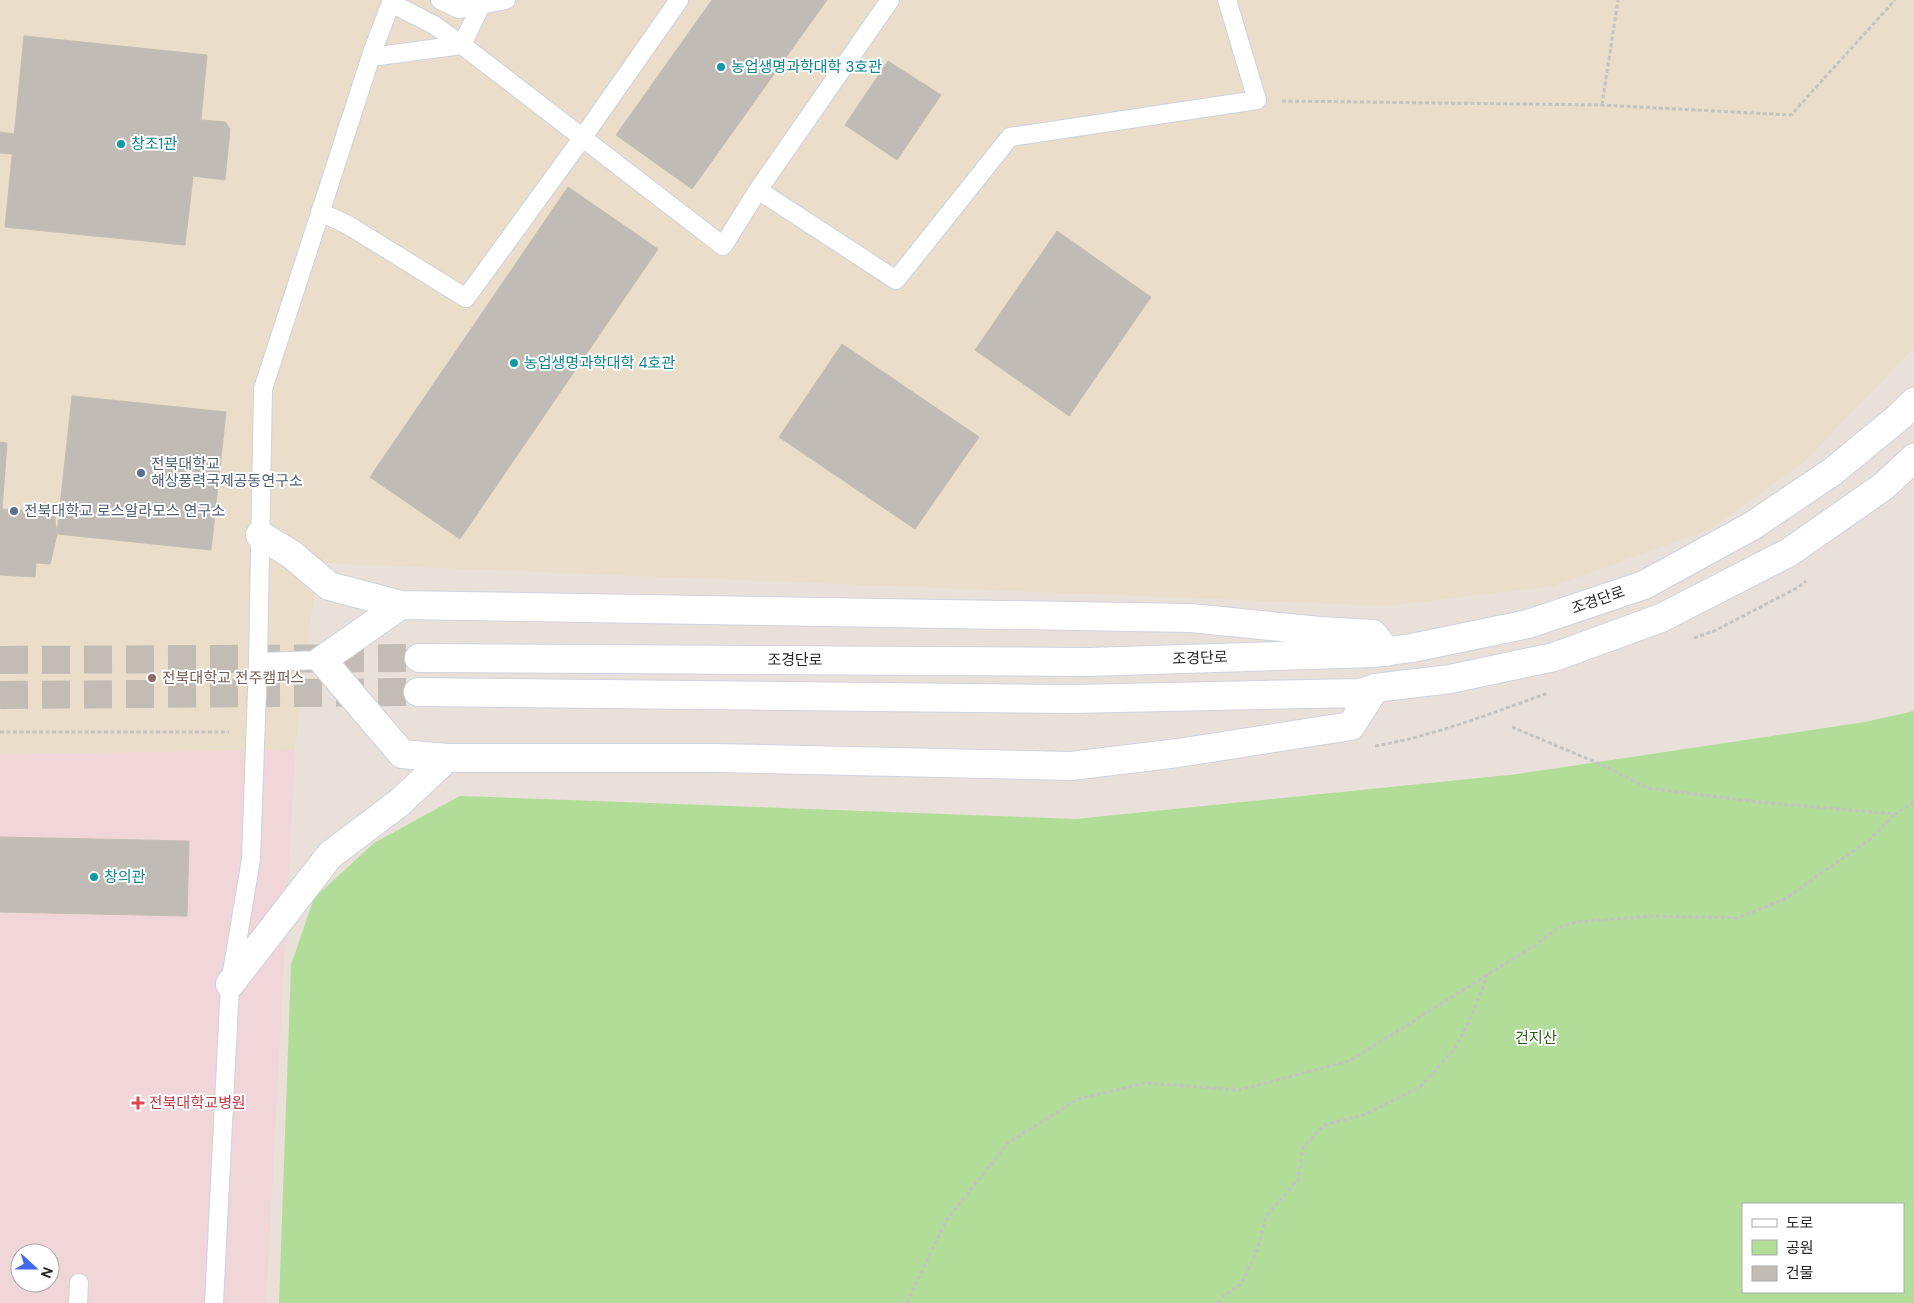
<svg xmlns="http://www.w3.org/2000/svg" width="1914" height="1303" font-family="'DM Sans','Noto Sans KR',sans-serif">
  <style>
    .education { fill: #eaddc9; fill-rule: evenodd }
    .medical { fill: #f0d6d8; fill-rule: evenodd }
    .green { fill: #b2dd98; fill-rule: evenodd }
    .building { fill: #c1bbb6; stroke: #c3bdb3 }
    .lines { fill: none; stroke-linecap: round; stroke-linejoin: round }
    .secondary-tunnel { stroke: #c2bcb5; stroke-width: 28; stroke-dasharray: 28 14; stroke-linecap: butt }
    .lane-casing { stroke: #ced2df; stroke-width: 20 }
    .secondary-casing { stroke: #ced2df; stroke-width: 30 }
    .path { stroke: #c3c3c3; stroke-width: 3; stroke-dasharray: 4 2.5; stroke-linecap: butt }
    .lane { stroke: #fff; stroke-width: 18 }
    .secondary { stroke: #fff; stroke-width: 28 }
    .culture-dot { fill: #0f9aa8; stroke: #fff; stroke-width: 2 }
    .service-dot { fill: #5c6f8a; stroke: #fff; stroke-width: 2 }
    .education-dot { fill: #8d6e63; stroke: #fff; stroke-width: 2 }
    .health-dot { fill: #e0444e; stroke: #fff; stroke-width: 2 }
    .labels { text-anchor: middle; stroke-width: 4; stroke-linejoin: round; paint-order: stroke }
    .culture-label { font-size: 15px; fill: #0d838f; stroke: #fff; text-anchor: start }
    .service-label { font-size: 15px; fill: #4e5e75; stroke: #fff; text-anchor: start }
    .street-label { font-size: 15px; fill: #272727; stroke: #fff }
    .education-label { font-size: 15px; fill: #785e54; stroke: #fff; text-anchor: start }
    .park-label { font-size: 15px; fill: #2d5d1d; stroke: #fff }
    .health-label { font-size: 15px; fill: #be3a42; stroke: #fff; text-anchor: start }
  </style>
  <rect width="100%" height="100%" fill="#e9e1d9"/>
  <path class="education" d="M0,0h1914v348l-109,113 -92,67 -159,58 -167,20 -1069,-43 -23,187 -29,553h-266zM20,1253h30v30h-30z"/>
  <path class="medical" d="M295,750l-29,553h-266v-549zM20,1253h30v30h-30z"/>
  <path class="green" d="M1914,711v592h-1635l12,-338 23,-67 60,-55 86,-47 616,23 442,-45 347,-52zM1743,1204h160v88h-160z"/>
  <path class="building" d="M712,0h115l-135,189 -76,-54z
    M24,36l183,19 -6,65 24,2 5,7 -5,51 -32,-4 -8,69 -180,-18z
    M888,61l53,34 -44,65 -52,-35z
    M0,132l14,2 -2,20 -12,-1z
    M568,187l90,62 -198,290 -90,-62z
    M1057,231l94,66 -82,119 -94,-66z
    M842,344l137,93 -64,92 -136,-92z
    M72,396l154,16 -15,138 -154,-16z
    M0,442l7,1 -5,66 52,3 3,22 -7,30 -14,-1 -1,14 -35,-2z
    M0,837l189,4 -2,75 -187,-4z"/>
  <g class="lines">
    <path class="secondary-tunnel" d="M0,660l419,-2
      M0,695l418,-3"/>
    <g class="lane-casing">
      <path id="lane" d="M440,0l19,9 47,-9
        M391,3l43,22 28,20 261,201 35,-56 138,90 114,-143 247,-37 -30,-100
        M462,45l19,-40
        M371,57l91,-12
        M758,190l132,-190
        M320,212l28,13 118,73 117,-161 96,-137
        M258,662l64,-2
        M78,1303l1,-20
        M214,1303l16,-319 21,-125 7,-197 5,-273 110,-339 19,-50"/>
    </g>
    <g class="secondary-casing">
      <path id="secondary" d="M260,535l31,19 38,32 72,19 790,13 129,13 53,3 14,18
        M401,605l-79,55 80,94 45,4h267l357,8 107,-13 173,-27 24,-38
        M419,658l669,4 287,-9 37,-5 116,-24 116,-39 108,-59 80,-54 67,-55 15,-15
        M418,692l653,7 288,-6 16,-5 75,-9 104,-22 107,-39 127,-65 96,-67 30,-28
        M230,984l100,-129 69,-52 48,-45"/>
    </g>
    <path class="path" d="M1282,101l320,4 189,10 104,-115
      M1602,105l16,-105
      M1694,638l20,-7 83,-43 9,-7
      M1512,727l88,37 48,24 111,14 136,12 19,-12
      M0,732h229
      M1375,746c59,-10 117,-33 173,-53
      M907,1303l38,-81 63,-79 70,-44 68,-16 93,7 110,-29 188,-117 21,-16 18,-6 79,-6 82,2 46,-18 86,-60 26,-26
      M1218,1303l3,-5 20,-14 15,-30 10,-38 32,-36 5,-33 21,-22 42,-11 55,-28 35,-39 16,-32 16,-41"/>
    <use href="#lane" class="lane"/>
    <use href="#secondary" class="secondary"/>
  </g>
  <g class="culture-dot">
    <circle cx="721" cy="67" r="5"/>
    <circle cx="121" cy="144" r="5"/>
    <circle cx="514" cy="363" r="5"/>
    <circle cx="94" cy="877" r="5"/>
  </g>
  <g class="service-dot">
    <circle cx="141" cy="473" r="5"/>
    <circle cx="14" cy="511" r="5"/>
  </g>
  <circle class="education-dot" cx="152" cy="678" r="5"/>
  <path class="health-dot" d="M135.5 1095.5h5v5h5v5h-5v5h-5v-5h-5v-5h5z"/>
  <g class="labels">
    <g class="culture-label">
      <text x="731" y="72">농업생명과학대학 3호관</text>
      <text x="131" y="149">창조1관</text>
      <text x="524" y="368">농업생명과학대학 4호관</text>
      <text x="104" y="882">창의관</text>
    </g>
    <g class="service-label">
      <text x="151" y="469">전북대학교<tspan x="151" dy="17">해상풍력국제공동연구소</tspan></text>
      <text x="24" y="516">전북대학교 로스알라모스 연구소</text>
    </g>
    <g class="street-label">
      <text transform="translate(1598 600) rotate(-19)" y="5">조경단로</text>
      <text transform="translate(1200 658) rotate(-2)" y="5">조경단로</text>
      <text x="795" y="665">조경단로</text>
    </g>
    <g class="education-label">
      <text x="162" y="683">전북대학교 전주캠퍼스</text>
    </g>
    <g class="park-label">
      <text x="1536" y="1043">건지산</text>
    </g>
    <g class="health-label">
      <text x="149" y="1108">전북대학교병원</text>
    </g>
  </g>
  <rect x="1742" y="1203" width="162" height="90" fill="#ffffff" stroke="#a9a9a9"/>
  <rect x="1752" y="1219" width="25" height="8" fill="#ffffff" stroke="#a9a9a9"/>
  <text x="1786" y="1228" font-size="15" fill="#272727">도로</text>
  <rect x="1752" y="1240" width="25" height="15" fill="#b2dd98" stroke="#a9a9a9"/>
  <text x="1786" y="1253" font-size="15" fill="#272727">공원</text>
  <rect x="1752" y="1266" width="25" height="15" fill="#c1bbb6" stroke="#a9a9a9"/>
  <text x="1786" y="1278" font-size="15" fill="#272727">건물</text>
  <g transform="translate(35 1268) rotate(111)"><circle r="24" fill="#ffffff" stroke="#a9a9a9"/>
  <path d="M0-4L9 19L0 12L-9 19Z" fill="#4169ed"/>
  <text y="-8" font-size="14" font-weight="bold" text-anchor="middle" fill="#272727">N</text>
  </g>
</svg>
